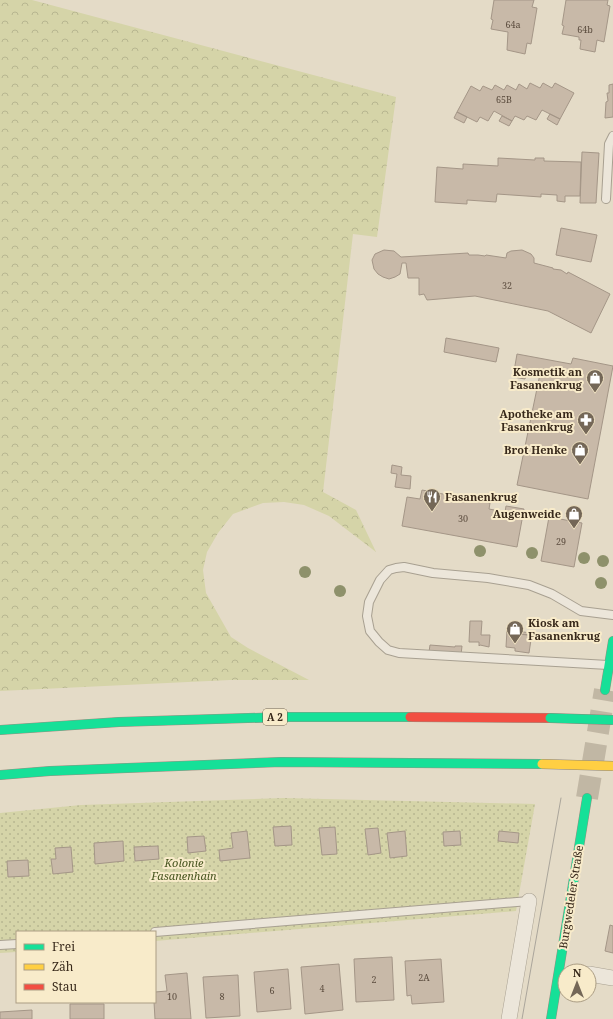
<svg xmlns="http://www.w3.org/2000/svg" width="613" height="1019" font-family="'Noto Serif',serif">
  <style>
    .forest { fill: url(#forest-crowns) }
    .garden { fill: url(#garden-dots) }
    .building { fill: #c8b9a8; stroke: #a49687 }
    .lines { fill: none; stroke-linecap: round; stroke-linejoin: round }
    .secondary-tunnel { stroke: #c1b7a4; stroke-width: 22; stroke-dasharray: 22 11; stroke-linecap: butt }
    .lane-casing { stroke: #a8a091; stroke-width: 10 }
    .street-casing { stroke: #a8a091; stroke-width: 16 }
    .fast-casing { stroke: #988f81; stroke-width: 10 }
    .jam-casing { stroke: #988f81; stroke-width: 10 }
    .lane { stroke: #ece6da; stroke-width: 8 }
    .street { stroke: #ece6da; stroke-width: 15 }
    .fast { stroke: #16e098; stroke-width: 9 }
    .jam { stroke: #f24e42; stroke-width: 9 }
    .tram { stroke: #aaa59b; stroke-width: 1 }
    .fast-bridge-casing { stroke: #8e8578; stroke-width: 10; stroke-linecap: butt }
    .slow-bridge-casing { stroke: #8e8578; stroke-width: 10; stroke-linecap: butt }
    .fast-bridge { stroke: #16e098; stroke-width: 9 }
    .slow-bridge { stroke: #ffcf43; stroke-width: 9 }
    .tree { fill: #8e916b }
    .labels { text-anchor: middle; stroke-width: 4; stroke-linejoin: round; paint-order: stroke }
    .number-label { font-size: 9px; fill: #5b4c3e }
    .shield { fill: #f8ebca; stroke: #71624f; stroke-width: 1 }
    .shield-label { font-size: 10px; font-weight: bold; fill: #37281a }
    .poi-label { font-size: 11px; font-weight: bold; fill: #37281a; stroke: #f8ebca; text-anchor: end }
    .park-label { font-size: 11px; font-style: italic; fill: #47551f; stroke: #f8ebca }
    .street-label { font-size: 11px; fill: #37281a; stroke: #f8ebca }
  </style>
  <defs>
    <pattern id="forest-crowns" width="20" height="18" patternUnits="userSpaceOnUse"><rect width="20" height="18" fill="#d5d4a8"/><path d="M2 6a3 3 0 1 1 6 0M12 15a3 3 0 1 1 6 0" fill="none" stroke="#b7b690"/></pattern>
    <pattern id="garden-dots" width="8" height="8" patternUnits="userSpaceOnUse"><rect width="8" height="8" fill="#d5d4a8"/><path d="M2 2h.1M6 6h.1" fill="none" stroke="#b7b690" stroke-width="1.8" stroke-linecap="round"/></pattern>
  </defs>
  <rect width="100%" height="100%" fill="#e4dbc7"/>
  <path class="forest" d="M0,0h32l364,97 -19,140 -24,-3 -30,258 33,18 20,42 -47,-36 -25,-11 -20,-3 -21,1 -30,11 -15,19 -11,19 -4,18 3,23 25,44 17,11 61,32h-79l-230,11z"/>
  <path class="garden" d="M283,798l252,6 -19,107 -361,30v-9h-138v20l-17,1v-140l81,-8z"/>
  <path class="building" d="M494,0h40l-2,7 5,1 -6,36 -4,-1 -2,11 -18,-4 1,-18 -17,-3 2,-9 -2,-1z
    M566,0h42l-1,5 3,1 -6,36 -7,-2 -2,12 -15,-3 1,-9h-2v-3l-17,-3 2,-8 -2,-1z
    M530,83l10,5 3,-5 9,5 3,-5 19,10 -14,26 -18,-9 -6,10 -9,-4 -3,4 -9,-4 -3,5 -18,-10 -6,10 -8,-4 -3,5 -20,-10 14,-26 9,5 3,-5 9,4 3,-5 9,5 3,-5 9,5 3,-6 8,5z
    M613,84v33l-8,1 1,-16 2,-1 -1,-8h2v-8z
    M457,112l10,5 -3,6 -10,-5z
    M550,114l10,5 -3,6 -10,-6z
    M502,116l10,5 -3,5 -10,-5z
    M582,152l17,1 -3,50h-16z
    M498,158l37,2v-2h9v3l37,1 -1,34h-15v6l-8,-1v-6l-16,-1v3l-44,-3 -1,8 -29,-2v4l-32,-2 2,-35 26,2v-5l35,2z
    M561,228l36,7 -6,27 -35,-7z
    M384,250l10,1 7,6 67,-4 1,2h9l7,1 1,-1 20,3 1,-5 4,-2 11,-1 9,4 3,4v5l19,5v1l8,1 6,4 1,-2 42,22 -19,39 -43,-22 -73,-15 -48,4 -3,-6 -5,1v-17h-11l-2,-15h-4l-2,11 -5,3 -6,2 -6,-2 -5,-3 -4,-5 -2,-9 3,-6z
    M446,338l53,10 -3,14 -52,-10z
    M517,354l54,10 2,-6 40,8 -25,133 -71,-14 23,-111 -13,-3 -2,8 -12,-2z
    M392,465l10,2 -1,8 10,1 -1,13 -15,-2 2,-13 -6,-1z
    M422,490l68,13 -1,6 16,3 1,-6 18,3 -7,38 -115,-21 5,-29 13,2z
    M549,517l33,6 -8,44 -33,-6z
    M470,621h12l-1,14h9l-1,12 -9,-2 -1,1v-4h-10z
    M507,630v3l21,2h3l1,-2 -3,20 -14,-2v-3l-9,-1z
    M508,630l23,3v2l-24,-2z
    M430,645l25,2v-1h7l-1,9 -32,-3z
    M291,826l1,19 -17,1 -2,-19z
    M335,827l2,27 -15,1 -3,-27z
    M378,828l3,25 -13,2 -3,-26z
    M247,831l3,27 -30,3 -1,-11 14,-2 -2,-15z
    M405,831l2,25 -17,2 -3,-25z
    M460,831l1,14 -17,1 -1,-14z
    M499,831l20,2 -1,10 -20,-2z
    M204,836l2,15 -18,2 -1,-16z
    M123,841l1,20 -29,3 -1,-21z
    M158,846l1,13 -24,2 -1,-14z
    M71,847l2,25 -20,2 -2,-15h5l-1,-11z
    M28,860l1,16 -21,1 -1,-16z
    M610,925l3,1v27l-8,-2z
    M392,957l2,43 -38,2 -2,-43z
    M441,959l3,43 -32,2 -1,-9 -4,1 -2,-35z
    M339,964l4,46 -38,4 -4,-47z
    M288,969l3,40 -34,3 -3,-40z
    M187,973l4,46h-36l-1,-17h1v-10l12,-1 -2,-16z
    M238,975l2,41 -34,2 -3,-41z
    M70,1004h34v15h-34z
    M32,1010v9h-32v-7z"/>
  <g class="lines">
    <path class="secondary-tunnel" d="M587,798l18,-108"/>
    <g class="lane-casing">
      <path id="lane" d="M606,199l3,-55 4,-8
        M608,665l-209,-12 -11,-3 -9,-8 -9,-11 -3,-15 2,-14 11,-22 9,-10 7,-2 8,-1 29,6 55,5 41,7 23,9 29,17 32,4
        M155,932l374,-31
        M0,945l17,-1"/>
    </g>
    <g class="street-casing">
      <path id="street" d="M589,974l24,4
        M509,1019l20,-118"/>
    </g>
    <g class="fast-casing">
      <path id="fast" d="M605,690l8,-49
        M0,730l119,-8 164,-5h127
        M0,775l50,-4 231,-9 261,2
        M551,1019l36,-221"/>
    </g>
    <g class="jam-casing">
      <path id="jam" d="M410,717l140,1"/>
    </g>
    <use href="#lane" class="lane"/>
    <use href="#street" class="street"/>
    <use href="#fast" class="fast"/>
    <use href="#jam" class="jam"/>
    <path class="tram" d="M522,1019l39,-221"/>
    <g class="fast-bridge-casing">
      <path id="fast-bridge" d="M550,718l63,2"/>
    </g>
    <g class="slow-bridge-casing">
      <path id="slow-bridge" d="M542,764l71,2"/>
    </g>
    <use href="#fast-bridge" class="fast-bridge"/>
    <use href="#slow-bridge" class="slow-bridge"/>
  </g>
  <g class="tree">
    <circle cx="480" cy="551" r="6"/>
    <circle cx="532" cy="553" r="6"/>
    <circle cx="584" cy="558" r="6"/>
    <circle cx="603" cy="561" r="6"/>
    <circle cx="305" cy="572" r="6"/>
    <circle cx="601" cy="583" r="6"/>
    <circle cx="340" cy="591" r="6"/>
  </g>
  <defs>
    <g id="shop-pin" transform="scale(0.9)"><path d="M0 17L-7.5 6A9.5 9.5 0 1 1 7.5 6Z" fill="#746757" stroke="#f8ebca"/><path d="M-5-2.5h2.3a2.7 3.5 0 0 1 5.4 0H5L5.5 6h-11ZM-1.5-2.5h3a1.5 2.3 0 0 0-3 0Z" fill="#fff"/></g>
    <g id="pharmacy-pin" transform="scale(0.9)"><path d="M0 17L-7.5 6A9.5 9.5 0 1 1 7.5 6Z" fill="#746757" stroke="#f8ebca"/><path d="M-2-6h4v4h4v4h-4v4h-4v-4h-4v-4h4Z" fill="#fff"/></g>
    <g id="restaurant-pin" transform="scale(0.9)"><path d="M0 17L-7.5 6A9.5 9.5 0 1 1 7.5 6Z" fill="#746757" stroke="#f8ebca"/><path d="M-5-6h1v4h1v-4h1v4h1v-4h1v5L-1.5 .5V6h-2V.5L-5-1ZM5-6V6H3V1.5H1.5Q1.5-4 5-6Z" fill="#fff"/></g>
  </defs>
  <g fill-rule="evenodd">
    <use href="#shop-pin" x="595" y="378"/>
    <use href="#pharmacy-pin" x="586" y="420"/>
    <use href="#shop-pin" x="580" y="450"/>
    <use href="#restaurant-pin" x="432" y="497"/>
    <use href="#shop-pin" x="574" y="514"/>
    <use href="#shop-pin" x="515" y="629"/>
  </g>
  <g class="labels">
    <g class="number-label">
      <text x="513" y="28">64a</text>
      <text x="585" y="33">64b</text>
      <text x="504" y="103">65B</text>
      <text x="507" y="289">32</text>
      <text x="463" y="522">30</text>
      <text x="561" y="545">29</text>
      <text x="424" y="981">2A</text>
      <text x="374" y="983">2</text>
      <text x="322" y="992">4</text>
      <text x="272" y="994">6</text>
      <text x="172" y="1000">10</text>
      <text x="222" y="1000">8</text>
    </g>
    <rect class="shield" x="263" y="709" width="24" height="16" rx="3"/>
    <g class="shield-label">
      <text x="275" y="721">A 2</text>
    </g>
    <g class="poi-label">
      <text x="582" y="376">Kosmetik an<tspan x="582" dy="13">Fasanenkrug</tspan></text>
      <text x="573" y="418">Apotheke am<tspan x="573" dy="13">Fasanenkrug</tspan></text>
      <text x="567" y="454">Brot Henke</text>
      <text x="445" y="501" text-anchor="start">Fasanenkrug</text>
      <text x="561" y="518">Augenweide</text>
      <text x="528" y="627" text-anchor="start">Kiosk am<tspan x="528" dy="13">Fasanenkrug</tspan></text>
    </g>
    <g class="park-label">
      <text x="184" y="867">Kolonie<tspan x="184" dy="13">Fasanenhain</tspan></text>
    </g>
    <g class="street-label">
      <text transform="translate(571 897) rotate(-81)" y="4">Burgwedeler Straße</text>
    </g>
  </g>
  <rect x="16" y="931" width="140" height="72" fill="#f8ebca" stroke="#ab9d84"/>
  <rect x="24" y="944" width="20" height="6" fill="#16e098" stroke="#ab9d84"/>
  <text x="52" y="951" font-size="12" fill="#37281a">Frei</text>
  <rect x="24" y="964" width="20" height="6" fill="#ffcf43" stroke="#ab9d84"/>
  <text x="52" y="971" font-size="12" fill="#37281a">Zäh</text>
  <rect x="24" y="984" width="20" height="6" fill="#f24e42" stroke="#ab9d84"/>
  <text x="52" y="991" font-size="12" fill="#37281a">Stau</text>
  <g transform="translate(577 983)"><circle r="19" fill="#f8ebca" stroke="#ab9d84"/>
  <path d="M0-3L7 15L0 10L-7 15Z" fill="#746757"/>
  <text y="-6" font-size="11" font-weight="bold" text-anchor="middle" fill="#37281a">N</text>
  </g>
</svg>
